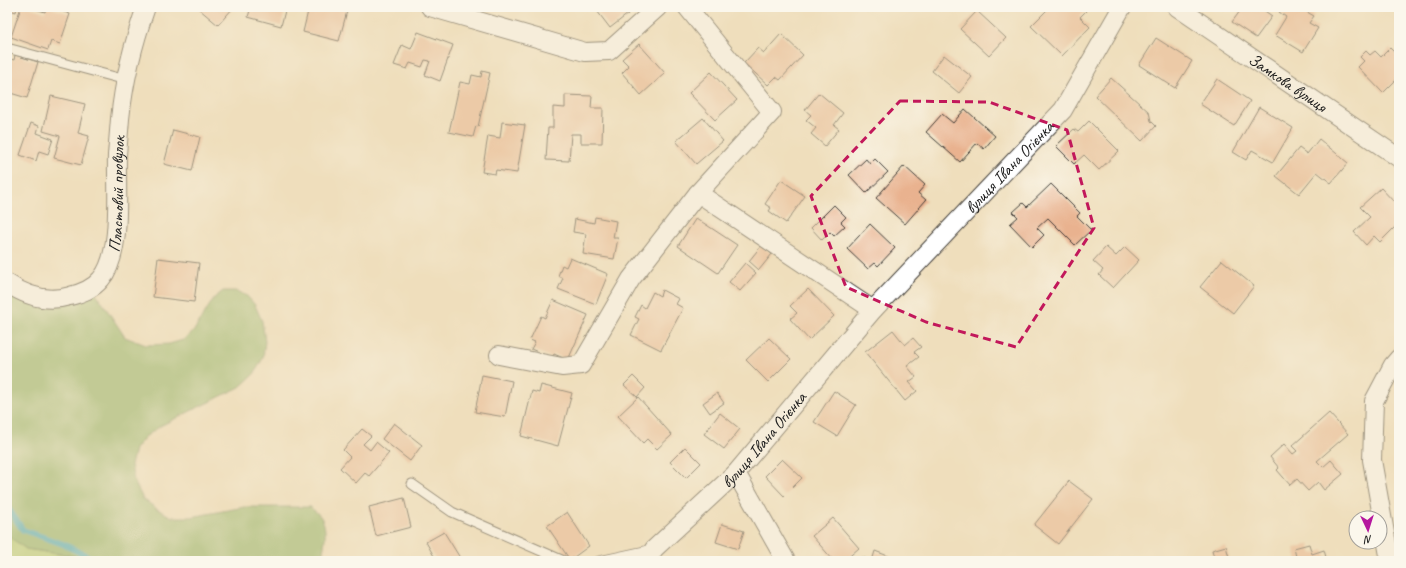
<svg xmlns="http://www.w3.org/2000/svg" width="1406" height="568" font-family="Caveat,sans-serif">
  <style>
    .green { fill: #b1cf75; stroke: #667648 }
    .forest { fill: #8cb266; stroke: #546741 }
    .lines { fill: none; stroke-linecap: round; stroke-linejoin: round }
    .stream { stroke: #3ea9be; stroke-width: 6 }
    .building { fill: #e9b28f }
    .lane-casing { stroke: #3c3934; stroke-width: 11 }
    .street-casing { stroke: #3c3934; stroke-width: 20 }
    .lane { stroke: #fff; stroke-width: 9 }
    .street { stroke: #fff; stroke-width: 18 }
    .marked { fill: none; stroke: #c2185b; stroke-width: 3; stroke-dasharray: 8 5; stroke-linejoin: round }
    .labels { text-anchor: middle; stroke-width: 3.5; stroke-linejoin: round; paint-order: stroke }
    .street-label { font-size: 17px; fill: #1c1c1c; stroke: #fbf7ec }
  </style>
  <rect width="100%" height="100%" fill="#fbf7ec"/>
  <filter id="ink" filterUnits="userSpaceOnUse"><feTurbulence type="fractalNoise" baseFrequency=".025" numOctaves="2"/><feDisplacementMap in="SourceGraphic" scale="8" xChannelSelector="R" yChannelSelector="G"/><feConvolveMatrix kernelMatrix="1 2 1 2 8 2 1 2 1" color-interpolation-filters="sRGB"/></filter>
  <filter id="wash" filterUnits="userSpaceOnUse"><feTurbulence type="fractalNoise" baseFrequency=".012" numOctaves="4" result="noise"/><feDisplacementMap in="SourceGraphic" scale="16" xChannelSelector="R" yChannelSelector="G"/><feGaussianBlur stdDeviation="0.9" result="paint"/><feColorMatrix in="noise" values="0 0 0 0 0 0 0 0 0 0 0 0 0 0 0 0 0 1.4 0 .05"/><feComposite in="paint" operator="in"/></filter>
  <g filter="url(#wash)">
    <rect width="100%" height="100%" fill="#efdebc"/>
    <path class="green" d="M7,535l20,14 66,10 -2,2h-84z"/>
    <path class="forest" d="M92,287l33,50 21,8 23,-1 14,-4 10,-8 21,-34 9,-7h13l11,5 8,9 7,16 3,20 -2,17 -9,16 -14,13 -78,38 -17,12 -10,12 -4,16 3,16 9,18 14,10 15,8h19l53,-10h66c3,3 8,6 10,9 9,12 4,32 1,45h-226l-2,-2 -67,-10 -19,-14v-241z"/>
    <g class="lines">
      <path class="stream" d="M7,507l16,23 40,14 30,15v2"/>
    </g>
    <g id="blocks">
      <path class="building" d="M7,7h10l-1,5 -9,-3z
        M21,7h8l16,5 2,-5h2l21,7 -10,30 -9,-3 -3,9 -37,-13z
        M200,7h34l-16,18 -19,-16z
        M251,7h35l-5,19 -33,-9z
        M309,7h24l14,4 -8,30 -36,-9z
        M594,7h37l2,3 -23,18z
        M1050,7h32l4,4 -6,6 10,10 -28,29 -31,-30z
        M1243,7h16l13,9 -16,22 -24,-16z
        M1283,7h22l4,2 -2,3 7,4 -5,7 9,5 -15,24 -28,-17 11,-18 -7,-5z
        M977,11l29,27 -17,18 -29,-27z
        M418,32l35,13 -13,36 -15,-6 5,-14 -5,-1 -3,7 -12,-4 -3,6 -13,-4 8,-20 9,4z
        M781,34l22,21 -23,25 -4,-3 -8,8 -24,-22 14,-15 6,5z
        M1156,38l36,23 -17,27 -36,-23z
        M639,44l26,29 -24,22 -19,-22 7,-7 -7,-7z
        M1390,48l9,9v20l-16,16 -25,-26 6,-6 -4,-4 6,-6 4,4 5,-4 6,6z
        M15,55l23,7 -11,36 -20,-6v-34l7,2z
        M944,55l28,22 -13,16 -27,-22z
        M482,71l8,2 -12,54 -2,-1 -3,11 -24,-5 11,-50 10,2 2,-9 9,2z
        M711,72l26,28 -22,20 -26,-27z
        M1111,78l38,34 2,9 5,5 -14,15 -47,-45z
        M1217,79l33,22 -16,25 -34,-22z
        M819,93l24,20 -9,12 5,4 -14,17 -14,-12 5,-6 -10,-8 5,-5 -6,-5z
        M565,95l27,1 -1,12h12l-1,35h-21v-9h-10l-2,27 -23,-1 2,-32h5v-21l12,1z
        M51,96l34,8 -7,29 11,3 -8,29 -27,-7 6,-22 -17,-5z
        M1259,107l34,21 -20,34 -21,-12 -6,10 -13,-8z
        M965,109l30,27 -11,13 -7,-6 -17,19 -34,-30 16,-18 11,9z
        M703,118l20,23 -27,23 -20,-23z
        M1089,121l30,30 -20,19 -15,-15 -10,9 -18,-18 18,-17 4,3z
        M502,122l23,3 -8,48 -21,-3 -1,4 -13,-2 6,-36 12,2z
        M31,123l8,3 -2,7 16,6 -5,15 -9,-3 -3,10 -16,-6z
        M173,130l27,7 -8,34 -28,-7z
        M1319,139l29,24 -17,20 -14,-11 -18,22 -23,-18 23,-28 8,6z
        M866,159l4,5 5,-5 13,13 -22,21 -17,-18z
        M904,166l21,19 -7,8 8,7 -21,24 -29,-26z
        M781,180l24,16 -19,27 -17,-12 2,-3 -6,-4z
        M1051,184l29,29 -3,3 14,14 -16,15 -27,-27 -11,10 7,7 -12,12 -22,-23 8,-7 -5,-5 10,-9 4,4z
        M1381,188l14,15 4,-4v32l-4,-4 -15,15 -6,-6 -8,9 -12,-13 16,-15 -10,-10z
        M834,205l12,12 -5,5 4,4 -11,10 -4,-4 -8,8 -11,-12z
        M595,217l21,4 -3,17h5l-4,21 -31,-5 3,-20 -13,-2 2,-13 19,4z
        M696,218l41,27 -19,28 -40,-27z
        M870,224l25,24 -17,18 -3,-3 -7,6 -21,-20z
        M761,246l11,8 -13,16 -10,-9z
        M1106,247l10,9 9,-9 14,13 -26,28 -14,-13 4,-5 -10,-9z
        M158,258l41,5 -5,39 -41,-5z
        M570,258l38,16 -12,30 -38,-15 5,-11 -5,-2 4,-11 4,2z
        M1222,260l32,26 -21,27 -33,-26z
        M745,263l11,10 -16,18 -11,-9z
        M808,289l26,27 -25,24 -19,-21 7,-6 -7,-7z
        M662,290l17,9 -3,5 7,4 -22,42 -30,-15 8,-16 -4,-2 6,-12 4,3 8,-16 7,4z
        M553,300l35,15 -20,45 -14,-6 -2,4 -21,-9 4,-7 -5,-2 11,-24 4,2z
        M893,330l12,15 8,-7 8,9 -7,5 5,5 -12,9 9,11 -7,5 8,9 -12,10 -40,-49z
        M769,338l22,21 -23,23 -22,-22z
        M482,375l30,6 -7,36 -30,-5z
        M633,376l12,12 -8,9 -13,-12z
        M541,385l31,8 -14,53 -37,-10 11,-45 7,2z
        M834,391l22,14 -19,31 -23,-14z
        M717,393l7,10 -14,10 -7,-10z
        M638,397l34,38 -15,14 -10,-10 -4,4 -25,-27z
        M720,413l20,16 -16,20 -20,-15z
        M1329,413l19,21 -31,27 6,6 8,-7 12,14 -19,16 -6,-8 -10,9 -11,-12 -7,6 -13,-15 2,-2 -9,-11 14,-13 9,10 4,-3 -5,-5z
        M394,423l28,22 -12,16 -28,-22z
        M362,429l9,7 -8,8 7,6 6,-8 13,11 -20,23 -4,-3 -9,10 -16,-15 10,-11 -7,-7z
        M685,447l16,16 -15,15 -16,-16z
        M782,459l20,19 -18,18 -19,-20z
        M1069,481l24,18 -35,45 -24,-19z
        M404,498l7,29 -35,9 -7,-29z
        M567,512l22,34 -19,14 -23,-34z
        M833,518l26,30 -15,13h-10l-22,-25z
        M722,524l22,7 -6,18 -22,-7z
        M444,532l18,29h-32l5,-3 -9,-16z
        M1309,544l3,10 12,-4 3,11h-30l-3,-13z
        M1226,546l4,15h-15l-3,-11z
        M875,551l21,8 -1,2h-34l1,-4 10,4z"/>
    </g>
  </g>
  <g filter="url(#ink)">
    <use href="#blocks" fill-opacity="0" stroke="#3c3934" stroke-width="1"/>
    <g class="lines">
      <g class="lane-casing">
        <path id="lane" d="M7,48l119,32
          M412,484l40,28 112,49
          M599,561l55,-12"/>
      </g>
      <g class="street-casing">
        <g id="street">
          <path d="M430,7l155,45 24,-1 49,-44"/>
          <path id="s1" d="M1177,7l222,151"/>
          <path d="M698,193l175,117"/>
          <path id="s2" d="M7,283c19,13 40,20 63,13 12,-3 23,-7 31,-17 22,-25 15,-92 16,-124 1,-12 2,-24 3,-36 4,-39 13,-75 26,-112"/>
          <path d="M499,355l63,12 19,-2 50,-86 67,-86 74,-81 -85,-105"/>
          <path d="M736,473l50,88"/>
          <path id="s3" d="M647,561l7,-12 82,-76 137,-163 190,-200 59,-103"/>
          <path d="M1390,561l-18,-101 2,-59 19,-36 6,-7"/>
        </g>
      </g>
      <use href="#lane" class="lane"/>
      <use href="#street" class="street"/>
    </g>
  </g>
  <path d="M0 0H1406V568H0ZM900,101l89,1 78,28 27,98 -78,119 -90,-25 -80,-35 -35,-91z" fill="#efdebc" fill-opacity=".55" fill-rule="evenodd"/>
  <path class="marked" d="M900,101l89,1 78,28 27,98 -78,119 -90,-25 -80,-35 -35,-91z"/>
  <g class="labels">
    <g class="street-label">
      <text dy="6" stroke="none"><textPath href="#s1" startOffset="134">Замкова вулиця</textPath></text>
      <text dy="6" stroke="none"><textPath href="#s3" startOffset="536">вулиця Івана Огієнка</textPath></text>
      <text dy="6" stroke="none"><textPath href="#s2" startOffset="191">Пластовий провулок</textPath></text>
      <text dy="6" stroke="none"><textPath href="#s3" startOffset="169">вулиця Івана Огієнка</textPath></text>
    </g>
  </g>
  <rect width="1406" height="568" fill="none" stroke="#fbf7ec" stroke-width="24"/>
  <g transform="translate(1368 530) rotate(176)"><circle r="19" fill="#fbf7ec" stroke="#a29f99"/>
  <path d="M0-3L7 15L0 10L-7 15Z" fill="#b5179e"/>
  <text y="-6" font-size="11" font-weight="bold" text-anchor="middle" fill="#1c1c1c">N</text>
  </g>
</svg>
